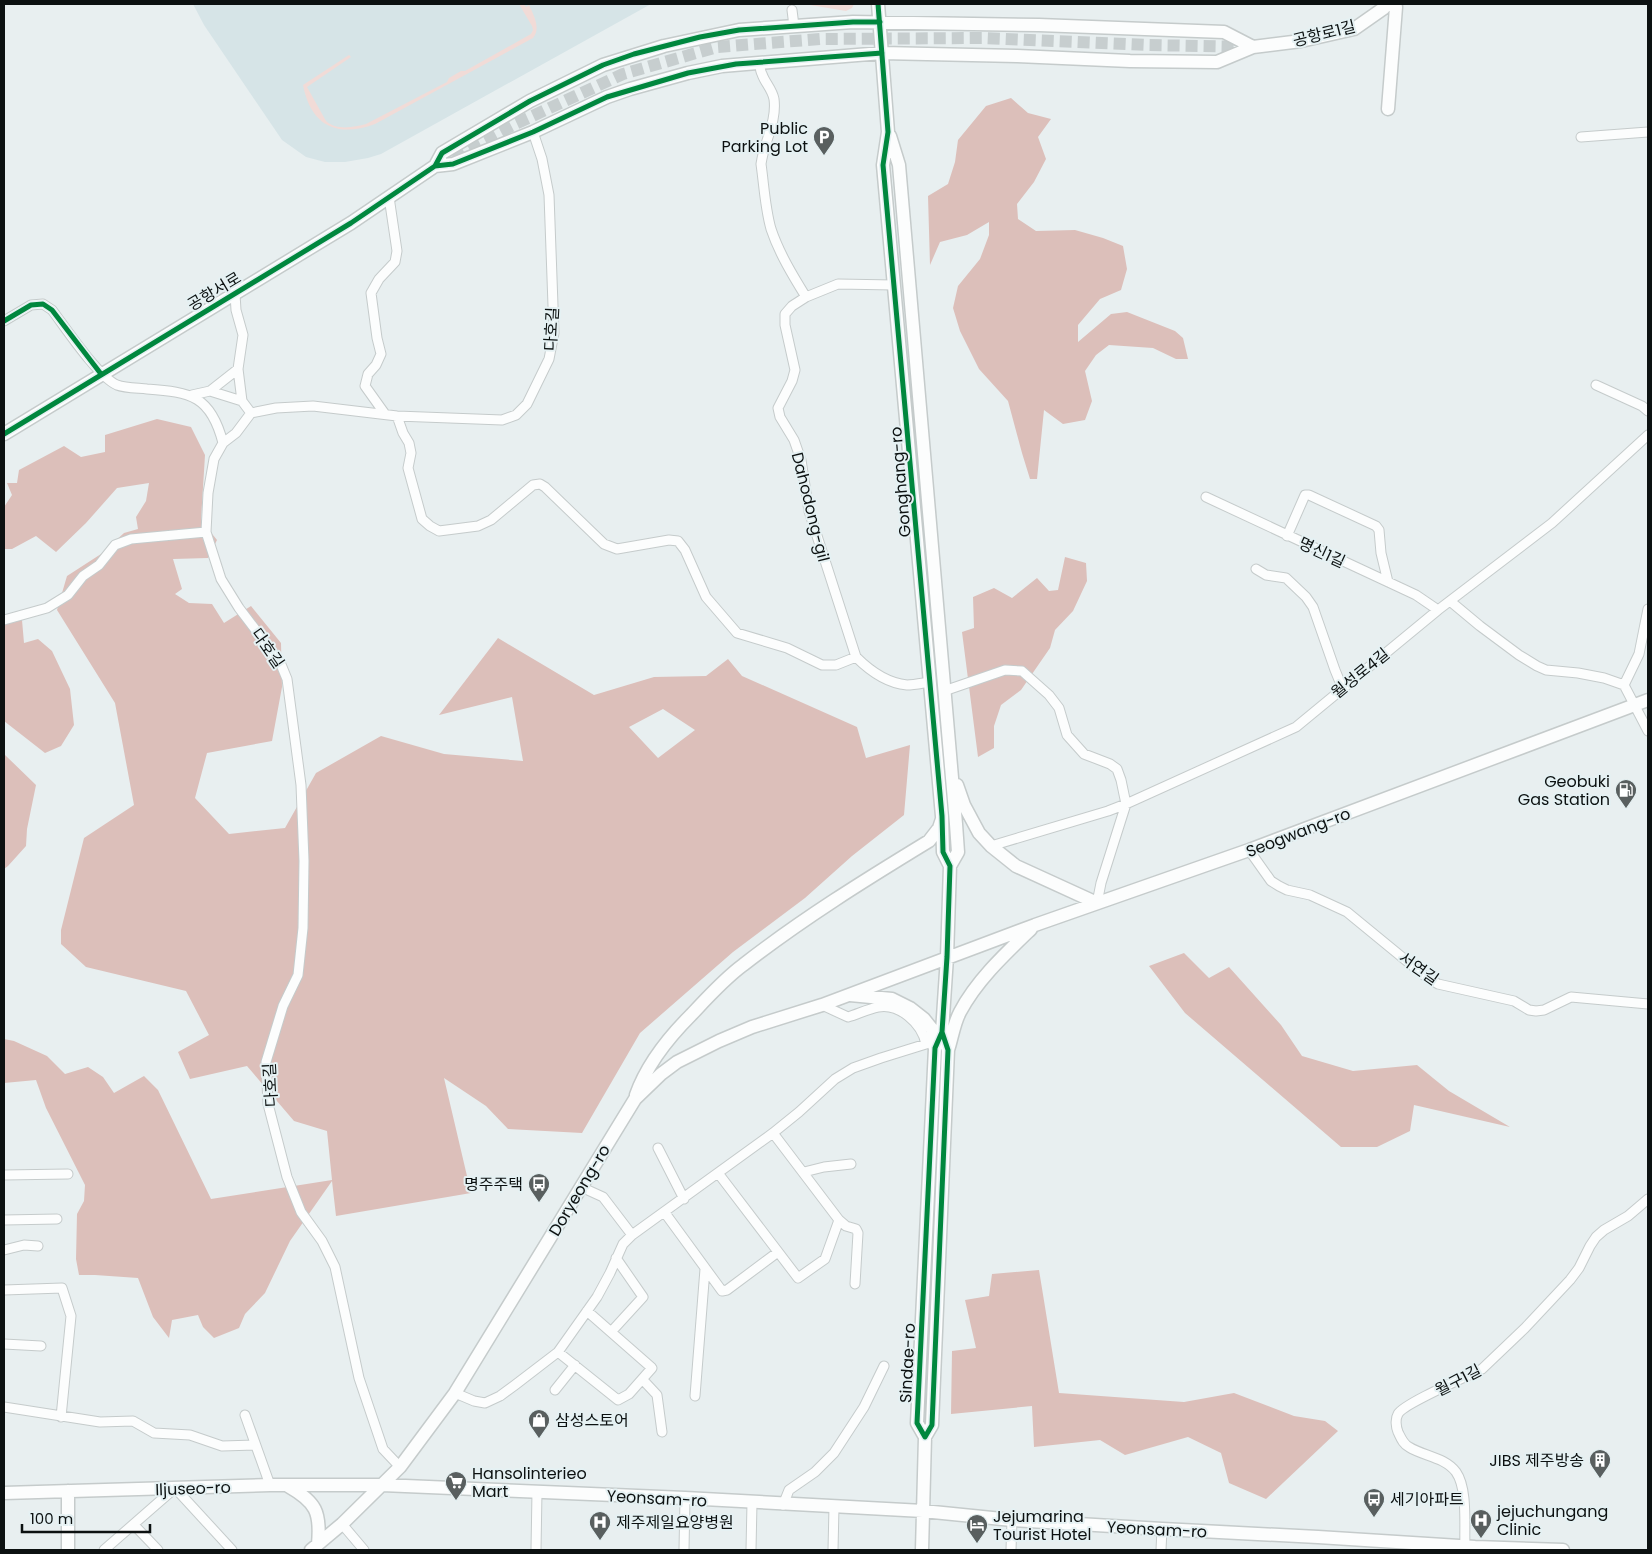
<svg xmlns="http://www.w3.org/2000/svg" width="1652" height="1554" font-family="Poppins,'Noto Sans KR',sans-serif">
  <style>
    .built { fill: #d6e4e7 }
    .green { fill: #f1dbd7 }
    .forest { fill: #dcbfba; fill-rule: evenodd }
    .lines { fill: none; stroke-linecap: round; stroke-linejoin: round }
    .secondary-tunnel { stroke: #c7cecf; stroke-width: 12; stroke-dasharray: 12 6; stroke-linecap: butt }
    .street-casing { stroke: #c5cbcb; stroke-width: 11 }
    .secondary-casing { stroke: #c5cbcb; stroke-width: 15 }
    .street { stroke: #fcfdfd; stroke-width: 9 }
    .secondary { stroke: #fcfdfd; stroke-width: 12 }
    .cycleway-casing { stroke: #e5f1f3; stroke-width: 8 }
    .cycleway { stroke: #00873e; stroke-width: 5 }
    .labels { text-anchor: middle; stroke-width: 4; stroke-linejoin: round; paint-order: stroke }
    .street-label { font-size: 16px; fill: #0c1111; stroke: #e5f1f3 }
    .poi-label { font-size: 16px; fill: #0c1111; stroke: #e5f1f3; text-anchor: start }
  </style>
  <rect width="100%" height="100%" fill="#e8eff0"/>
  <path class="built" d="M193,4h458l-270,150 -13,4 -23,4h-20l-19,-5 -24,-17 -78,-115z"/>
  <path class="green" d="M519,4h5l2,3 3,-2c5,11 12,23 4,33l-158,86c-38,14 -64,2 -72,-39l46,-30 2,2 -44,30 19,34c11,10 28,6 40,3l81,-42 2,-4 12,-7h4l66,-37 2,-4 -1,-4z
    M804,4h50l-2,4 -6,3z"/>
  <path class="forest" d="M1011,98l17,15 23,6 -13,18 8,22 -12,23 -17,22 1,15 18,12 39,-1 28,8 20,8 4,23 -6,21 -21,9 -22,26v17l33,-28 16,-2 48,19 8,7 5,21h-12l-23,-11 -44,-3 -13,10 -11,16 7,30 -7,19 -22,4 -19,-14 -7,69h-7l-8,-26 -14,-52 -29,-32 -19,-38 -7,-23 5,-22 22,-27 9,-24v-13l-22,13 -27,7 -10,23 -2,-69 20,-12 7,-22 3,-22 28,-34z
    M157,419l34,8 14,28 -4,65 16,20 -9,18 -35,1 9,30 -7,5 14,9 23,1 12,19 27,-17 30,37 1,44 -10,54 -65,12 -12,45 34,36 56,-6 31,-55 65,-37 63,18 79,7 -11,-64 -73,18 59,-77 96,57 60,-18 52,-1 22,-17 14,17 115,51 9,31 44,-13 -6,70 -52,41 -47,42 -72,54 -93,81 -58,100 -74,-4 -22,-23 -42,-28 27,115 -135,23 -4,-35 -42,60 -25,52 -20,21 -6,14 -25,10 -11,-11 -5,-12 -26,5 -3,18 -16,-21 -15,-39 -43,-3h-16l-3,-16 1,-45 7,-13 1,-16 -39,-77 -10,-28 -32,3v-44l10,2 33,15 18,18 23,-7 15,10 11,16 30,-17 14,14 53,109 121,-19 -5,-49 -33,-10 -47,-55 -57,13 -12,-27 31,-17 -23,-44 -100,-24 -25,-23v-14l23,-92 50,-33 -19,-102 -58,-93 10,-34 34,-22 23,-21 14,-4 -2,-12 10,-16 3,-18 -32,5 -31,35 -30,29 -20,-16 -24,13h-8v-42l8,-12 -5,-12h10l2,-13 45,-24 17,11 24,-5v-17zM663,709l32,21 -37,28 -29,-31z
    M1065,557l21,6 1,18 -14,30 -18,19 -5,18 -29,42 -20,15 -7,21v22l-16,9 -16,-125 12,-4 -1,-31 21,-9 18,10 25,-20 12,13 9,-1z
    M22,620l2,23 14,-4 14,12 18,38 4,36 -13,21 -16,7 -41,-32v-96z
    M4,754l32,31 -9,44 -1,17 -18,20 -4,3z
    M1184,953l25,25 20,-11 52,58 21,31 51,15 64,-6 32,26 61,36 -96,-22 -4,26 -33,16h-36l-156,-134 -36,-47z
    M1039,1270l20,123 125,9 50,-9 60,23 31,5 13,10 -72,68 -37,-16 -8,-30 -33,-16 -63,18 -25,-15 -66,7 -2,-41 -81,8 1,-63 24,-3 -11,-48 24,-4 3,-22z"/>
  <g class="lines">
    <path class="secondary-tunnel" d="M437,165l76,-40 110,-51 94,-27 103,-8 162,-1 165,7 106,2"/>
    <g class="street-casing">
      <path id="street" d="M792,10l2,16
        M760,62c0,4 0,9 2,12 3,9 10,15 12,25 3,23 -10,43 -13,65 3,21 4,44 10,65 8,24 22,47 35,68l-14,9 -7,8v11l10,45 -3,11 -14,27 2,9 14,23 7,20 8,51 47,146c14,14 30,26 51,28 7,0 16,-2 23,-3
        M1581,137l67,-5
        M235,294l1,16 7,25 -5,34 4,32 9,12
        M806,297l32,-13 56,1
        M4,321l27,-16 12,-1 9,6c13,17 46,67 65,75 8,3 21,3 30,4 44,3 64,7 76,54
        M1596,385l46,21 6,5
        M210,391l32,10
        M192,395l18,-4 28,-22
        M385,414l-20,-28 3,-12 8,-9 5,-11 -4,-16 -6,-45 8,-14 16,-17 2,-11 -8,-54
        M397,416l6,17 6,10 2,10 -3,15 14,51 8,7 9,5 39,-5 13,-6 42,-35 7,-1 5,3 59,57 13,5 52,-9 9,1 7,9 21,47 31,36 50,15 35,17h14l20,-8
        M1206,497l210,98 22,15
        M1287,536l18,-41h4l67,31 3,4 2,23 7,29
        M1256,569l10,6 20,3 20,19 7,10 22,63 7,17
        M1450,601l30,25 39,29 18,11 9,4 32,3 26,5 20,7
        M1648,609l-9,45 -15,31 24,46
        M4,620l43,-12 21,-13 15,-19 16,-11 16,-20 16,-6 75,-7
        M944,691l61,-21 17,1 27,24 10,13 8,27 17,19 26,10 7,5 4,11 5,24 -18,7 -117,35
        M1249,850l22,31 8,5 8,4 23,5 37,17 78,64 13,8 76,17 15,9 7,1 8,-1 27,-13 77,7
        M1097,903l4,-20 25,-79 170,-77 142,-117 114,-87 96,-88
        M773,1133l66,87 7,6 10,3 2,4 -3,51
        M658,1148l26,51
        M804,1172l20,-5 27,-3
        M718,1173l80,105 27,-19 14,-39
        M4,1175l64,-1
        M581,1187l22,10 29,38
        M665,1213l57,78 5,-1 51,-38
        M4,1220l53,-1
        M4,1250l20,-5 14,1
        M4,1290l58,-2 9,28 -10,101
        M611,1332l32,-35 -27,-39
        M4,1344l37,2
        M558,1352l60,48 11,-6 23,-26 -65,-57
        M643,1380l14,15 5,37
        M555,1390l20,-25
        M455,1393l19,8 11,2 15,-7 15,-11 43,-33 39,-55 13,-24 13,-29 9,-9 141,-102 26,-21 36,-33 18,-11 28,-10 45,-14c-4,-21 -27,-41 -48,-37 -10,2 -20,7 -30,10l-26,-12
        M695,1396l10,-127
        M4,1407l96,15 33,-1 21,12 36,2 32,11 33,-1
        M245,1415l25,70
        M400,1467l-17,-18 -24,-71 -24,-111 -13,-26 -21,-29 -14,-35 -19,-73 -2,-42 17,-56 15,-31 5,-47 1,-67 -3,-76 -14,-106 -7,-17 -41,-54 -18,-29 -15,-47 2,-39 6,-34 9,-16 13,-10 15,-20 25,-5 37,-2 84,10 105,4 14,-5 11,-11 22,-45 5,-26 -5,-138 -7,-36 -9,-27
        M783,1505l6,-15 26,-18 19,-19 30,-46 20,-41
        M342,1524l22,26
        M134,1525l24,25
        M1465,1547c-1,-21 3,-58 -9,-75 -11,-15 -33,-16 -47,-25 -6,-3 -8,-9 -11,-15 -2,-5 -3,-13 0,-18 5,-10 70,-38 84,-45l43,-41 45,-48 9,-12 11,-22 6,-9 8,-7 24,-14 20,-17
        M104,1550l71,-62 57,62
        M536,1550l1,-58
        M684,1550l1,-52
        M751,1550l1,-47
        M833,1550l1,-43
        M1011,1550l1,-30
        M1161,1550l1,-21"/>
    </g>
    <g class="secondary-casing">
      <path id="secondary" d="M878,4l10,128 -5,33 59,651 1,36 7,14 -3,91 -5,75 -7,16 -18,375 8,14
        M1388,109l8,-102
        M890,136l9,29 57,659 2,28 -8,14
        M435,166l7,-13 88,-52 73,-36 61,-19 75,-16 114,-8 186,3 185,7 29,15
        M4,434l347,-211 84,-57 18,-2 80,-32 74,-35 23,-8 58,-16 34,-7 160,-13 135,3 113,5 87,1 36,-15 48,-6 53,-12 30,-21 3,-4
        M957,785l7,20 15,28 12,13 25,20 81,37
        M850,995l42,4 18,9 14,11 8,10 2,17
        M948,1050c4,-12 6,-27 12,-38 17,-32 45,-58 71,-83
        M636,1095c11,-31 32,-57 55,-80 16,-17 33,-36 52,-50 59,-46 122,-85 186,-124l10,-13 3,-9
        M288,1486c28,16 33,26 30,58
        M68,1491v59
        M4,1493l266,-8h112l303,13 238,13 89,9 150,9 156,8 157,10 88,3
        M311,1550l31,-26 58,-57 55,-74 180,-294 26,-25 16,-12 42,-21 33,-14 70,-22 213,-80 214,-75 399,-150
        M922,1550l3,-113 7,-12 16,-375 -6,-18"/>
    </g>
    <use href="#street" class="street"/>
    <use href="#secondary" class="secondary"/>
    <g class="cycleway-casing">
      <path id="cycleway" d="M878,4l10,128 -5,33 59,651 1,36 7,14 -3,91 -5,75 -7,16 -18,375 8,14 7,-12 16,-375 -6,-18
        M435,166l7,-13 88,-52 73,-36 31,-11 66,-17 39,-7 114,-8h27
        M4,321l27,-16 12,-1 9,6 49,64
        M4,434l347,-211 84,-57 18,-2 80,-32 74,-35 81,-24 48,-9 146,-11"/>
    </g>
    <use href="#cycleway" class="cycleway"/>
  </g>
  <defs>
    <g id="parking-pin" transform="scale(1.125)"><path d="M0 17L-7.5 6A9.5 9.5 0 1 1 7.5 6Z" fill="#595f5f" stroke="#e5f1f3"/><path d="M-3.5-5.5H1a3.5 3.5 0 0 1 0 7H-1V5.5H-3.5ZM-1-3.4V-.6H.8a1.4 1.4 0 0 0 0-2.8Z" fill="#fff"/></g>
    <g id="fuel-pin" transform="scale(1.125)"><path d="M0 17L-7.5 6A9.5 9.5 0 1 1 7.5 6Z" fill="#595f5f" stroke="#e5f1f3"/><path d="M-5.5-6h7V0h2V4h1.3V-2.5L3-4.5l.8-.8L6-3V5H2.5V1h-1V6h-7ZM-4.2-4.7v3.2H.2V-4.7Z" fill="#fff"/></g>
    <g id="bus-pin" transform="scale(1.125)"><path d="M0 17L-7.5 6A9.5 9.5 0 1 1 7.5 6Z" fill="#595f5f" stroke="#e5f1f3"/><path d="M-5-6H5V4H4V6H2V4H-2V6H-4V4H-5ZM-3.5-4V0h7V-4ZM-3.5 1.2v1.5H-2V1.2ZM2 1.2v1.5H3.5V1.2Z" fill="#fff"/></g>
    <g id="shop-pin" transform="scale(1.125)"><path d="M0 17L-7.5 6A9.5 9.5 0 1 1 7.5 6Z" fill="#595f5f" stroke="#e5f1f3"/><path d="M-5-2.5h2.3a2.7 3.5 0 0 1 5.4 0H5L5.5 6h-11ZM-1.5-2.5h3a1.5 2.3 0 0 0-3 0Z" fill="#fff"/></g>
    <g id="building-pin" transform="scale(1.125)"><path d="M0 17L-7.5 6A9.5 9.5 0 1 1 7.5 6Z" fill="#595f5f" stroke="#e5f1f3"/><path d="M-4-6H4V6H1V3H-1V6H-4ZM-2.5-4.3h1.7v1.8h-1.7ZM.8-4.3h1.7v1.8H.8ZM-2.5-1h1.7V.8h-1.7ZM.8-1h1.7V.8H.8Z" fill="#fff"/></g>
    <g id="supermarket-pin" transform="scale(1.125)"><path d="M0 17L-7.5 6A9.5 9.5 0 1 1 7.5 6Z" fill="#595f5f" stroke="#e5f1f3"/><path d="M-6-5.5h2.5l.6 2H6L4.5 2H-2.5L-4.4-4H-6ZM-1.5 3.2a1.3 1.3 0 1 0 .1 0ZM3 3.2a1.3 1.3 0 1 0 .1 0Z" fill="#fff"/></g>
    <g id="hospital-pin" transform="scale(1.125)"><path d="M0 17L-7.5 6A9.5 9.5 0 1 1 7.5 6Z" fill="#595f5f" stroke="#e5f1f3"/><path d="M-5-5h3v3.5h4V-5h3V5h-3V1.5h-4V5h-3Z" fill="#fff"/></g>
    <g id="hotel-pin" transform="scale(1.125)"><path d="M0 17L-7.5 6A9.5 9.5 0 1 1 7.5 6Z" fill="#595f5f" stroke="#e5f1f3"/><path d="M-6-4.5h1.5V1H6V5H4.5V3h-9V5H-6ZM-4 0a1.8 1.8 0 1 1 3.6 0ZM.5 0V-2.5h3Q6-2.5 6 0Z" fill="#fff"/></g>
  </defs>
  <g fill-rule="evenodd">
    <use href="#parking-pin" x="824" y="137"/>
    <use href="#fuel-pin" x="1626" y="790"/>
    <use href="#bus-pin" x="539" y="1184"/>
    <use href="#shop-pin" x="539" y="1420"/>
    <use href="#building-pin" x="1600" y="1460"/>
    <use href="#supermarket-pin" x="456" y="1482"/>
    <use href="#bus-pin" x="1374" y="1499"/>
    <use href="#hospital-pin" x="1481" y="1520"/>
    <use href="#hospital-pin" x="600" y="1522"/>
    <use href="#hotel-pin" x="977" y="1525"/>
  </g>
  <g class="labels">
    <g class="street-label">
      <text transform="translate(1324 33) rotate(-14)" y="6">공항로1길</text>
      <text transform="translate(214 291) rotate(-31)" y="6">공항서로</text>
      <text transform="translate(551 329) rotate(-87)" y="6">다호길</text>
      <text transform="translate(900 482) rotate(-95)" y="6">Gonghang-ro</text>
      <text transform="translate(811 507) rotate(76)" y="6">Dahodong-gil</text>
      <text transform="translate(1322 552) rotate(25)" y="6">명신1길</text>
      <text transform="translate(268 648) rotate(55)" y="6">다호길</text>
      <text transform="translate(1360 673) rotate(-39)" y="6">월성로4길</text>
      <text transform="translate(1298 832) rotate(-21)" y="6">Seogwang-ro</text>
      <text transform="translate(1419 968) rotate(35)" y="6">서연길</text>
      <text transform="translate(270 1085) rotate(-93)" y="6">다호길</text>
      <text transform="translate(579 1190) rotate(-59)" y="6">Doryeong-ro</text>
      <text transform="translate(907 1363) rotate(-87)" y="6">Sindae-ro</text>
      <text transform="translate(1458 1380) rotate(-27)" y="6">월구1길</text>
      <text transform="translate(193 1488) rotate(-2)" y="6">Iljuseo-ro</text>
      <text transform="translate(657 1498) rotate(3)" y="6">Yeonsam-ro</text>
      <text transform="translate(1157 1529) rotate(3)" y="6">Yeonsam-ro</text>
    </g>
    <g class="poi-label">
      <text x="808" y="134" text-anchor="end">Public<tspan x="808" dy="18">Parking Lot</tspan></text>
      <text x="1610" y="787" text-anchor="end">Geobuki<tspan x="1610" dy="18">Gas Station</tspan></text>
      <text x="523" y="1190" text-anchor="end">명주주택</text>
      <text x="555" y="1426">삼성스토어</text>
      <text x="1584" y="1466" text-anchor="end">JIBS 제주방송</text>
      <text x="472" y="1479">Hansolinterieo<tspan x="472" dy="18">Mart</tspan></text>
      <text x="1390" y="1505">세기아파트</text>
      <text x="1497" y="1517">jejuchungang<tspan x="1497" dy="18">Clinic</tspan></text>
      <text x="993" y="1522">Jejumarina<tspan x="993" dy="18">Tourist Hotel</tspan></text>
      <text x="616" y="1528">제주제일요양병원</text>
    </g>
  </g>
  <rect width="1652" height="1554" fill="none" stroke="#0c1111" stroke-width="10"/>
  <path d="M22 1524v8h128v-8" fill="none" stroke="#0c1111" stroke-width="2.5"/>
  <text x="30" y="1524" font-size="15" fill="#0c1111" stroke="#e5f1f3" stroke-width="4" paint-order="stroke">100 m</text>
</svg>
